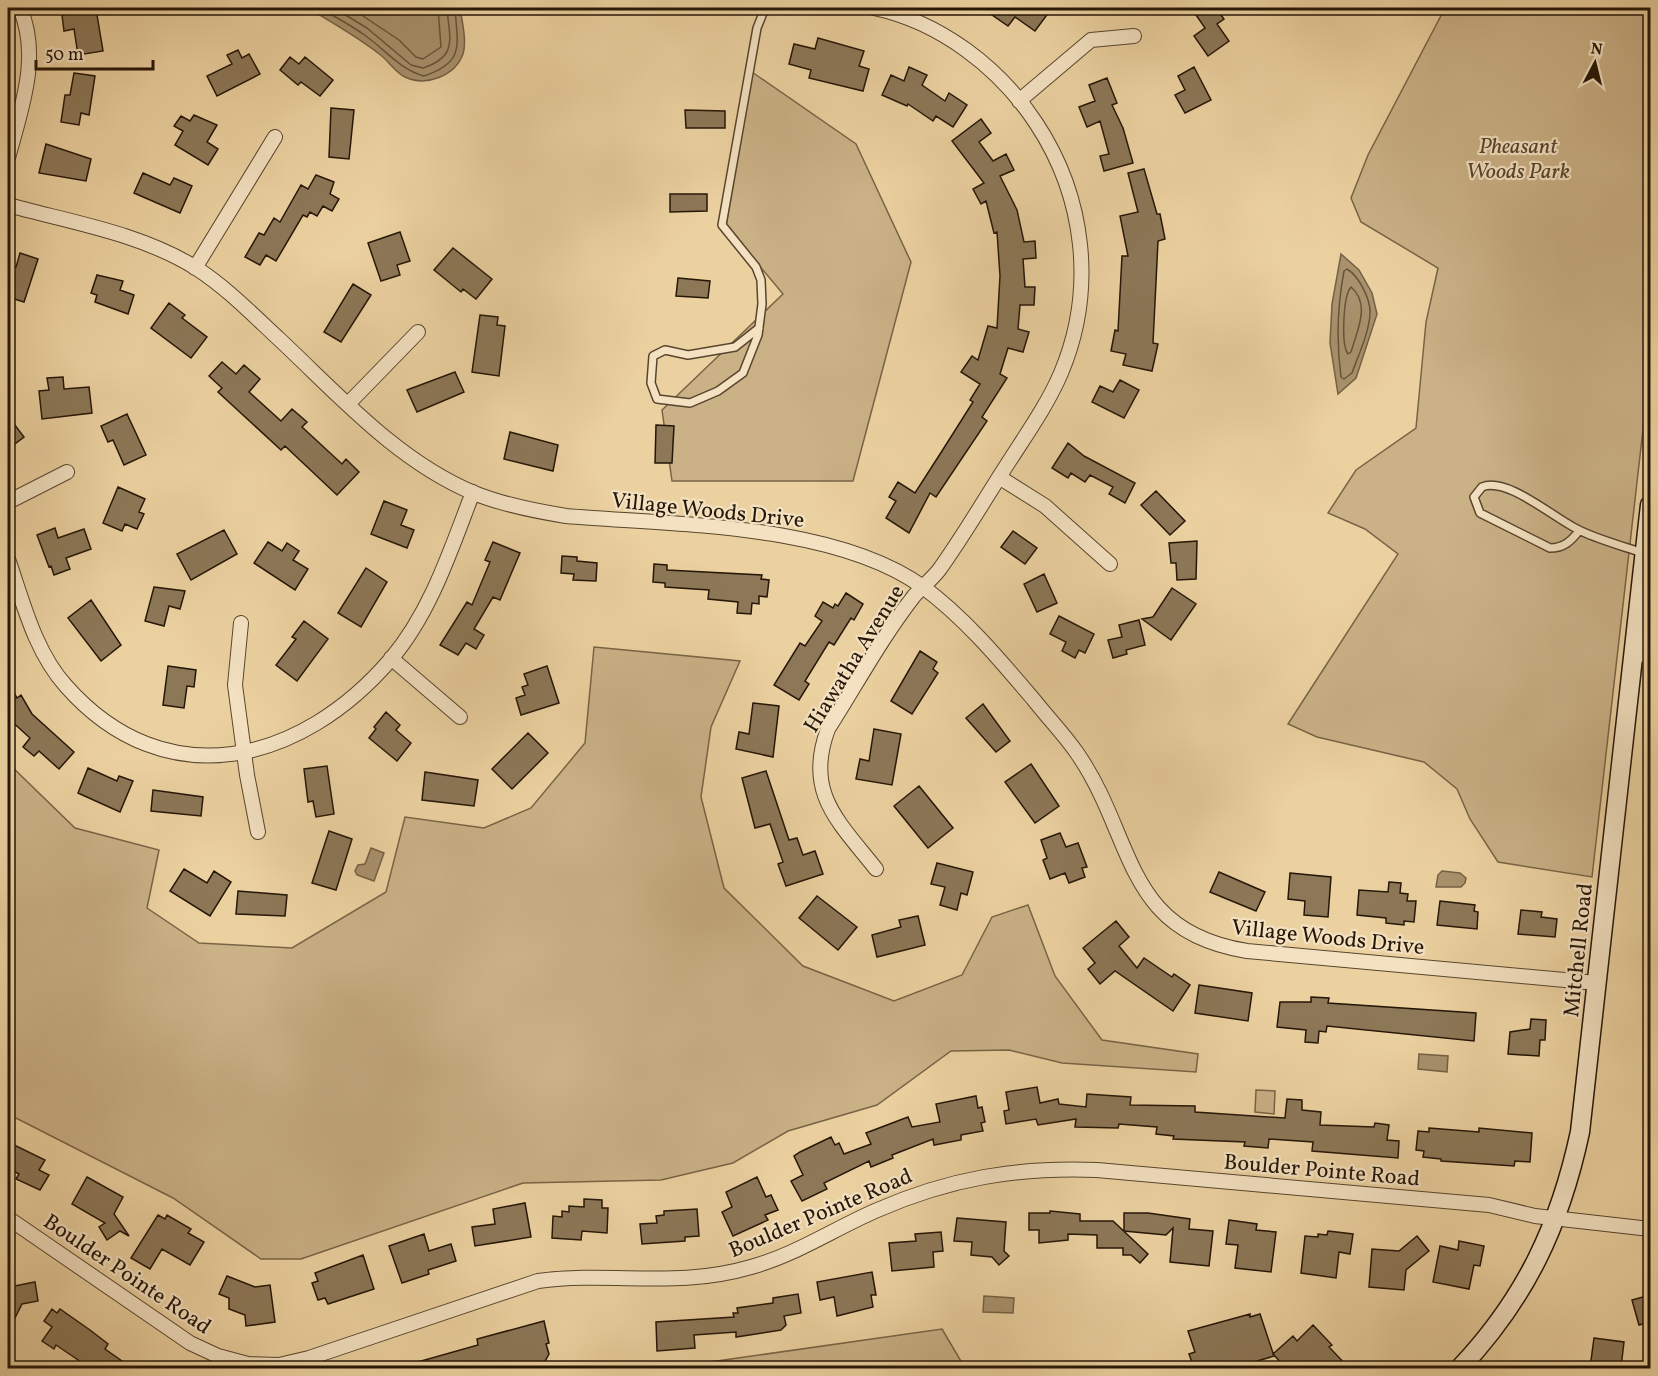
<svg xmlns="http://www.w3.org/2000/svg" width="1658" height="1376" font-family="Vollkorn,serif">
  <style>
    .green { fill: #cab186; stroke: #786446; stroke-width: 1.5 }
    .water { fill: #a8916c; stroke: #746044; stroke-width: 1.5 }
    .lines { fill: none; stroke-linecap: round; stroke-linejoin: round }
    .shore { stroke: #66543a; stroke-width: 1.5 }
    .building { fill: #8c7757; stroke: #251607; stroke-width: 1.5 }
    .service-casing { stroke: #57452d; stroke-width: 10 }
    .minor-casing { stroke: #57452d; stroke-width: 16 }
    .secondary-casing { stroke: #251607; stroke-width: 21 }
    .service { stroke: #f3e1c1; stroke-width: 7 }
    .minor { stroke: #f3e1c1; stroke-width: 14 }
    .secondary { stroke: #f3e1c1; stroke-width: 18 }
    .labels { text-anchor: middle; stroke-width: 4.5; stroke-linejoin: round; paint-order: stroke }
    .park-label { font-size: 22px; font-style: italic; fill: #57442d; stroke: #f3e1c1 }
    .street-label { font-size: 22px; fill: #251607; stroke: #f3e1c1 }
  </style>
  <rect width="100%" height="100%" fill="#ecd1a0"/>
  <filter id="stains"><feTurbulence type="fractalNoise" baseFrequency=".00333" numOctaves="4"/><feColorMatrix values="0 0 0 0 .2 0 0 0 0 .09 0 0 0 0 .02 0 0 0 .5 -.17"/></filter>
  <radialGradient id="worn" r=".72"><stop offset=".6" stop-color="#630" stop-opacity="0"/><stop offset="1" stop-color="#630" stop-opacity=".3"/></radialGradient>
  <path class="green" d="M1445,8h205v360l-58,509 -94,-15 -28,-43 -13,-30 -33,-27 -107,-25 -29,-13 110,-170 -33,-25 -37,-16 28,-43 60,-42 10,-106 12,-54 -77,-46 -10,-24 17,-43z
    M752,72l104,72 55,118 -58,219h-181l-10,-71 121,-116 -57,-68z
    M594,647l146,14 -29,66 -10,70 23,91 79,78 91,35 68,-26 30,-58 36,-12 27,71 47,64 96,14 -2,18 -134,-9 -53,-13 -58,1 -74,54 -89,26 -55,32 -72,17 -138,3 -222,76h-40l-88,-61 -165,-84v-351l67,65 84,22 -12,58 52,35 93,5 94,-56 19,-75 79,11 47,-20 54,-65z
    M1256,1090l19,1 -1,23 -19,-2z
    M942,1329l23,39h-297z"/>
  <path class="water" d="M308,8h152c2,13 7,33 3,46 -8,22 -37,33 -58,23 -9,-4 -18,-18 -27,-24 -22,-17 -47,-31 -70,-45z
    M1341,254l18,16 13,23 5,21 -21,64 -18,16 -8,-51 2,-39z
    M371,848l13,5 -10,28 -17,-6 -2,-4 3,-6 7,-1z
    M1442,871l18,2 6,5 -1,5 -4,4h-25l2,-12z
    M1419,1054l29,2 -1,16 -29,-3z
    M984,1296l30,2 -1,15 -30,-1z"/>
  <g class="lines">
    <path class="shore" d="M319,8c15,8 30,16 44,26 21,14 37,36 61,42 42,-14 33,-32 31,-68
      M334,8l33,20 44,37 12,3c36,-12 26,-30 24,-60
      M351,8l48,32 17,17 7,2 18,-12 -3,-39
      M1347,269c12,7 24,31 23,45 -1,19 -12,42 -18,59l-8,6 -3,-2c-5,-37 -4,-69 3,-106z
      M1351,287c20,17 6,44 0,65l-3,2c-7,-9 -5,-58 3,-67z"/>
  </g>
  <path class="building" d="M66,8h19v3l11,-2 7,42 -25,4 -4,-26 -10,2 -2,-16 5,-1z
    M982,8h70l-17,23 -20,-14 -7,9z
    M1207,8h9l8,11 -7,5 12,17 -21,15 -14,-20 11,-8 -9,-13z
    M818,38l46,13 -5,15 10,3 -6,22 -54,-13 2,-8 -22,-6 5,-20 21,5z
    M238,50l4,8 7,-4 11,20 -43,22 -10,-20 25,-12 -5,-9z
    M290,57l9,7 6,-7 28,23 -13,16 -19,-14 -3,3 -18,-15z
    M909,67l18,8 -5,10 23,16 4,-8 18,12 -14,22 -17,-11 -3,5 -25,-17 -1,2 -25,-11 9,-20 13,6z
    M1194,67l17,33 -26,13 -10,-18 10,-5 -7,-14z
    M74,73l21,3 -6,39 -8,-2 -2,12 -18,-3 4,-27h5z
    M1107,78l10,25 -5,2 11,23 10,35 -29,8 -4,-15 9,-2 -9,-33 -13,6 -8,-20 16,-6 -6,-16z
    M331,108l23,2 -5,49 -20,-2z
    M685,110l40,1v17h-39z
    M194,115l23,10 -10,17 11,7 -10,16 -33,-20 8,-14 -9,-5 7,-10 9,5z
    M981,119l10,14 -12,9 14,19 13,-7 8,16 -14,6 17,34 7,32 11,-1 1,17 -13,1 2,28h10l-1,18h-14l-2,24 11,3 -6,20 -15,-4 -8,26 7,4 -25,39 5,4 -51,76 -6,-4 -21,40 -23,-15 10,-17 -7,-4 9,-15 17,11 27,-42 31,-49 -3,-2 10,-16 -19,-12 11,-16 6,4 10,-34 9,2 3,-52 -3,-44 -3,1 -8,-32 -5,3 -8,-15 11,-6 -32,-42z
    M46,144l45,15 -5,22 -47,-8z
    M1144,169l13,45h3l5,25 -7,2 -5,102 5,1 -6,27 -29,-6 3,-11 -15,-3 4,-21 3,1 4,-75h6l-8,-40 18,-4 -10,-39z
    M143,173l27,12 4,-7 18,8 -12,27 -46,-20z
    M316,175l18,7 -4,12 9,5 -7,12 -9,-5 -6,10 -7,-4 -3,5 -4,-2 -27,46 -10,-6 -6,10 -15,-8 14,-24 5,2 10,-17 6,4 21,-37 7,4z
    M670,194h37v17l-37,1z
    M400,232l10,29 -13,4 3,10 -19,6 -13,-38z
    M453,248l39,31 -16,20 -13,-10 -2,3 -27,-22z
    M20,253l18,6 -14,43 -16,-5v-33l8,3z
    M97,275l26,6 -3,9 14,5 -6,19 -33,-12 2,-7 -6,-2z
    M678,278l32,3 -2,17 -32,-2z
    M353,284l18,11 -30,47 -17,-10z
    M169,303l16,12 -3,3 25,19 -16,21 -40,-30z
    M480,315l18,2 -1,8 8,1 -6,50 -27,-4z
    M222,362l14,12 8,-9 16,14 -11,13 32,29 11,-12 15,13 -5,5 40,37 4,-5 13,13 -22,23 -52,-49 -4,4 -63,-58 4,-4 -13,-12z
    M455,372l9,20 -47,20 -10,-22z
    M63,377l1,12 25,-2 3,26 -50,6 -3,-28 10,-1 -2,-12z
    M1120,380l19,10 -15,28 -32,-16 8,-16 13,6z
    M127,414l19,41 -22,10 -11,-25 -5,2 -7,-16z
    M8,416l16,21 -16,12z
    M656,425l18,1 -2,37h-17z
    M510,432l48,13 -5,26 -49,-12z
    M1068,443l16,13 51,27 -10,20 -16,-9 4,-7 -23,-12 -5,7 -14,-9 -3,5 -16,-10z
    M118,487l27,12 -6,13 5,2 -7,15 -12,-5 -3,7 -19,-8z
    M1156,491l29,30 -15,14 -29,-30z
    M384,501l23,9 -6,15 13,5 -7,18 -36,-14z
    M55,528l3,10 26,-9 7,20 -25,9 4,11 -16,6 -3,-9 -2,1 -12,-32z
    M224,530l13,24 -46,26 -14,-26z
    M1013,531l24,17 -12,16 -24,-17z
    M1197,541l-1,38 -19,1 -1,-17h-5l-2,-20z
    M268,542l14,9 5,-8 12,8 -6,9 15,9 -13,21 -41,-27z
    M493,542l27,11 -20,47 -7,-3 -19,32 10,6 -8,14 -10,-6 -8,12 -18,-10 27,-43 5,3 18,-43 -5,-2z
    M562,556l15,1v4l20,2 -1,18 -23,-1 1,-6 -13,-1z
    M654,564l13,1v5l95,5 -1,4 8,1 -2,17 -8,-1v8l-7,-1 -1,11 -14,-1 1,-11 -30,-3 1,-9 -44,-3v-4l-12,-1z
    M366,568l21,14 -26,45 -23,-14z
    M1044,574l13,29 -20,9 -13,-28z
    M154,587l31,4 -5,18 -11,-3 -5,20 -19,-5z
    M1172,588l24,16 -25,36 -29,-21 11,-2z
    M846,593l17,11 -9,16 -3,-2 -17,27 -5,-3 -24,39 4,3 -10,16 -25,-15 26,-42 5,3 17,-25 -7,-5 8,-14 10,6 2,-4 3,2z
    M91,600l30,45 -20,16 -33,-43z
    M1059,616l35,18 -9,19 -6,-3 -4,8 -13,-7 4,-9 -16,-8z
    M1139,620l6,25 -19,5 1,4 -14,4 -5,-18 14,-3 -3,-12z
    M304,621l24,18 -31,42 -21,-16 20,-26 -4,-2z
    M920,651l17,11 -4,7 5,4 -26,41 -21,-13z
    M168,666l28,4 -2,17 -7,-1 -3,22 -21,-3z
    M547,666l12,37 -38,12 -5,-17 9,-3 -3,-8 6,-2 -4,-11z
    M8,683l9,15 4,-3 11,19 42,38 -15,17 -20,-18 -5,5 -11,-9 7,-9 -22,-20z
    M753,703l26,3 -6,51 -37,-8 3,-17 10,2z
    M983,704l27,37 -14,11 -30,-34z
    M386,712l14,13 -4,5 15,13 -14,18 -28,-23 7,-9 -2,-2z
    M874,729l27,5 -9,51 -36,-6 4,-20 9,2z
    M528,733l20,20 -36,36 -20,-20z
    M1031,764l28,42 -24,17 -30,-41z
    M327,766l7,48 -18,3 -3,-16 -5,1 -4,-33z
    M88,768l29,13 2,-5 14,5 -13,31 -42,-19z
    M766,771l23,69 8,-2 6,17 12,-4 8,23 -37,12 -8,-22 5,-2 -13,-38 -15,4 -13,-50z
    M425,772l53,8 -4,26 -52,-6z
    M919,786l34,42 -25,20 -34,-42z
    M153,790l50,7 -2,19 -50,-5z
    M329,831l23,8 -16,51 -24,-7z
    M1060,833l6,14 12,-4 9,24 -5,1 3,9 -16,6 -4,-10 -15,6 -7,-19 4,-2 -6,-18z
    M937,863l36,9 -6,23 -6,-2 -4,17 -17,-5 5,-18 -14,-3z
    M184,869l23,14 7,-12 17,11 -21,34 -40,-25z
    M1219,872l46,20 -9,19 -46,-19z
    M1290,873l41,4 -3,40 -24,-2 1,-14 -17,-2z
    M1389,882l12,1 -1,10 8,1 -1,7h9l-2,21 -10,-1v4l-18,-2v-5l-29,-3 2,-25 29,2z
    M238,891l49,4 -2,21 -49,-2z
    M817,896l40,31 -19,23 -39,-32z
    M1440,901l35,4 -1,6 4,1 -1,17 -40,-4z
    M1521,910l21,2 -1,5 16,2 -2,18 -37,-3z
    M918,916l7,29 -48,12 -5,-22 29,-8 -2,-7z
    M1116,921l13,16 -10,9 18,22 7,-10 28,19 2,-3 16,11 -17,26 -58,-40 -15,13 -12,-15 7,-6 -12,-15z
    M1199,985l53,8 -4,28 -53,-8z
    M1311,997l18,1 -1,5 148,10 -2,28 -147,-15 -1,6 -7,-1 -1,12 -13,-1 1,-12 -29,-3 3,-25h31z
    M1531,1019l15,1 -1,20h-5l-1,16 -31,-2 2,-22 20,-3z
    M1037,1087l3,16 18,-4 1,5 27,3 1,-13 44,3 -1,8 65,1v6l90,6 2,-19 15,1v10l19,2 -1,13 54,2 1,-4 14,2 -2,15 12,1 -1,17 -86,-7 1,-9 -44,-3 -1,9 -24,-2 1,-4 -72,-3 1,-3 -18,-2 1,-7 -38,-3 -1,4 -43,-1 1,-8 -38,6 -2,-6 -30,5 -2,-13 5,-1 -3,-18z
    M976,1096l2,12 4,-1 3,15 -4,1 2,8 -22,4v5l-27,5 -1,-6 -41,16 1,3 -22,9 -2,-6 -45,22 3,6 -25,12 -11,-20 12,-6 -9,-19 6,-4 31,-15 4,8 4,-2 5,11 27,-10 -5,-11 42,-16 4,10 28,-5 -4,-18z
    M1429,1128l50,4v-4l53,5 -2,29 -15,-1 -1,5 -73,-5v-2l-18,-2 1,-6 -8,-1 2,-19 11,1z
    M8,1142l37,18 -6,10 10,5 -9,15 -24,-11 3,-5 -11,-6z
    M87,1177l36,20 -9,17 15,22 -9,-5 -13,9 -8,-13 6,-4 -33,-19z
    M757,1177l9,20 5,-2 7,15 -13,5 3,5 -35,16 -11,-24 10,-5 -6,-15z
    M584,1199l18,1v8h6l-1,25 -25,-2 -1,9 -29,-2 1,-22 9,1v-6l7,1v-6l15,1z
    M525,1203l6,34 -56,9 -3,-19 23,-3 -2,-15z
    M697,1209l2,27 -14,1v4l-43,3 -2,-20 17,-1 -1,-7 8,-1v-4z
    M1050,1211l30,3v7h33l35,33 -8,9 -9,-8h-8v-7h-26v-13l-29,-1v6l-29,3v-13h-10v-17h21z
    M1124,1213h24l42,6 -1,10 24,2 -4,35 -39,-4 3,-34 -7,7 -42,-4z
    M158,1215l7,4 2,-4 24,14 -3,4 16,9 -14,23 -28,-16 -12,20 -19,-11z
    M957,1218l49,4 -2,29 5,5 -10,9 -7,-8 -21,-2 1,-13 -18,-1z
    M1229,1220l28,4 -1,6 20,2 -5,40 -36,-4 3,-23 -12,-1z
    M1328,1231l25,3 -3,20 -11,-2 -3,26 -35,-5 4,-37 13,1v-3l9,1z
    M941,1232l2,19 -10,1 1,15 -42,4 -3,-28 27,-2 -1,-7z
    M424,1234l5,17 22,-7 5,17 -28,9 1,4 -27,9 -13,-37z
    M1417,1236l12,15 -23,19 -2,20 -35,-3 3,-38 27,2z
    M1459,1241l25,5 -4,20 -6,-1 -5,24 -36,-7 7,-36 18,4z
    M363,1255l11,34 -46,15 -3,-6 -7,2 -6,-17 6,-2 -3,-8z
    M872,1272l4,23h-5l2,12 -36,9 -3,-19 -14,3 -3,-18z
    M227,1276l28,11 15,-2 5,37 -29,4 -1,-11 -16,-6v-11l-10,-4z
    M35,1282l3,19 -16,3 -14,28 1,-45z
    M798,1294l3,19 -17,3 2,9 -5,5 -45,7v-5l-42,3 1,13 -38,3 -1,-29 78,-5 -1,-4h5l-1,-5 36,-5v-5z
    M1650,1295v27l-11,3 -7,-25z
    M52,1309l5,4 3,-4 30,21 18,14 -3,5 27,19h-42l-34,-23 -2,4 -12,-8 10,-14 -8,-6z
    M1250,1314v3l10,-3 14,42 -40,12h-40l-5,-14 6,-2 -7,-21z
    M544,1321l5,22 -3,1 3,10 -5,9 -21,5h-115l-1,-3 71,-20 -1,-6z
    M1313,1325l19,20 -3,2 20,21h-63l-13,-14 20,-18 4,5z
    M1594,1338l30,4 -3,25 -31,1z"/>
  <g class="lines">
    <g class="service-casing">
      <path id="service" d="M759,328l-24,19 -47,8 -23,-5 -12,6 -2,27 6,16 33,4 28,-12 25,-18 15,-38 4,-31 -1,-24 -5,-13 -34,-42 35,-197 8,-20
        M1579,531c-8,10 -15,17 -29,17l-70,-35 -6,-16 8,-10c26,-11 75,34 99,44 19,9 41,15 62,22"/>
    </g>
    <g class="minor-casing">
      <path id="minor" d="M874,8c66,14 125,59 162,115 49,74 60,167 25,250 -15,35 -38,66 -58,98 -21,33 -41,67 -64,99 -7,9 -17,17 -25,26 -32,41 -58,89 -86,133 -24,64 11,93 48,140
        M1019,101l72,-61 43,-4
        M8,158c13,-49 33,-101 12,-150
        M8,205c62,17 132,28 188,63 31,20 56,46 83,71 59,55 118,122 195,154 29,12 61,18 92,23 107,9 268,7 357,71 43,32 77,73 111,113 14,18 30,34 43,53 59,85 45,178 170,198l350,32
        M195,268l80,-131
        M348,404l70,-72
        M999,477l46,29 65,58
        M8,502l59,-30
        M8,559c15,43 27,93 58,127 100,113 236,77 325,-27 40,-47 60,-110 82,-167
        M241,623l-6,62 12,90 11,57
        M1633,652l17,5
        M391,658l69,59
        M8,1218l182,125 28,13 30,8 31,1 30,-7 229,-77c75,-10 138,8 213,-14 44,-12 83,-38 124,-56 75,-33 142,-44 222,-41l392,35 46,11 115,13"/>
    </g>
    <g class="secondary-casing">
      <path id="secondary" d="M1460,1368c66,-70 100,-143 120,-236l70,-627"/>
    </g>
    <use href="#service" class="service"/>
    <use href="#minor" class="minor"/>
    <use href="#secondary" class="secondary"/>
  </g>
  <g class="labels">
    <g class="park-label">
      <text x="1518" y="153">Pheasant<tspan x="1518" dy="25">Woods Park</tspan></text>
    </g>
    <g class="street-label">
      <text transform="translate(708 509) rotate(6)" y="8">Village Woods Drive</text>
      <text transform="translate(853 658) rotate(-58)" y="8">Hiawatha Avenue</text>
      <text transform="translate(1328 936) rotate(6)" y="8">Village Woods Drive</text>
      <text transform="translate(1577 950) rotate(-84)" y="8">Mitchell Road</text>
      <text transform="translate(1322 1169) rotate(5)" y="8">Boulder Pointe Road</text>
      <text transform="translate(820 1212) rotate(-23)" y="8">Boulder Pointe Road</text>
      <text transform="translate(128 1273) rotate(34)" y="8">Boulder Pointe Road</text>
    </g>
  </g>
  <rect width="1658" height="1376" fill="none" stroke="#ecd1a0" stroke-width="30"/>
  <rect x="9" y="9" width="1640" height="1358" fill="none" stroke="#251607" stroke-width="3"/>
  <rect x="15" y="15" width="1628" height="1346" fill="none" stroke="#251607" stroke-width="1.5"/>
  <g transform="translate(1595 63) rotate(7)" stroke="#f3e1c1" stroke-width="4.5" paint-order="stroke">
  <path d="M0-4.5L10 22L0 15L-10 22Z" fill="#251607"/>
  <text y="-9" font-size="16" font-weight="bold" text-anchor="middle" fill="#251607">N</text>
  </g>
  <path d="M36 60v9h117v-9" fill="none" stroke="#251607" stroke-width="3"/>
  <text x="45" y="60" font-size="18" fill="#251607" stroke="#f3e1c1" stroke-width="4.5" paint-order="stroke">50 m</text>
  <rect width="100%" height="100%" filter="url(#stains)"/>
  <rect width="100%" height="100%" fill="url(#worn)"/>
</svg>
